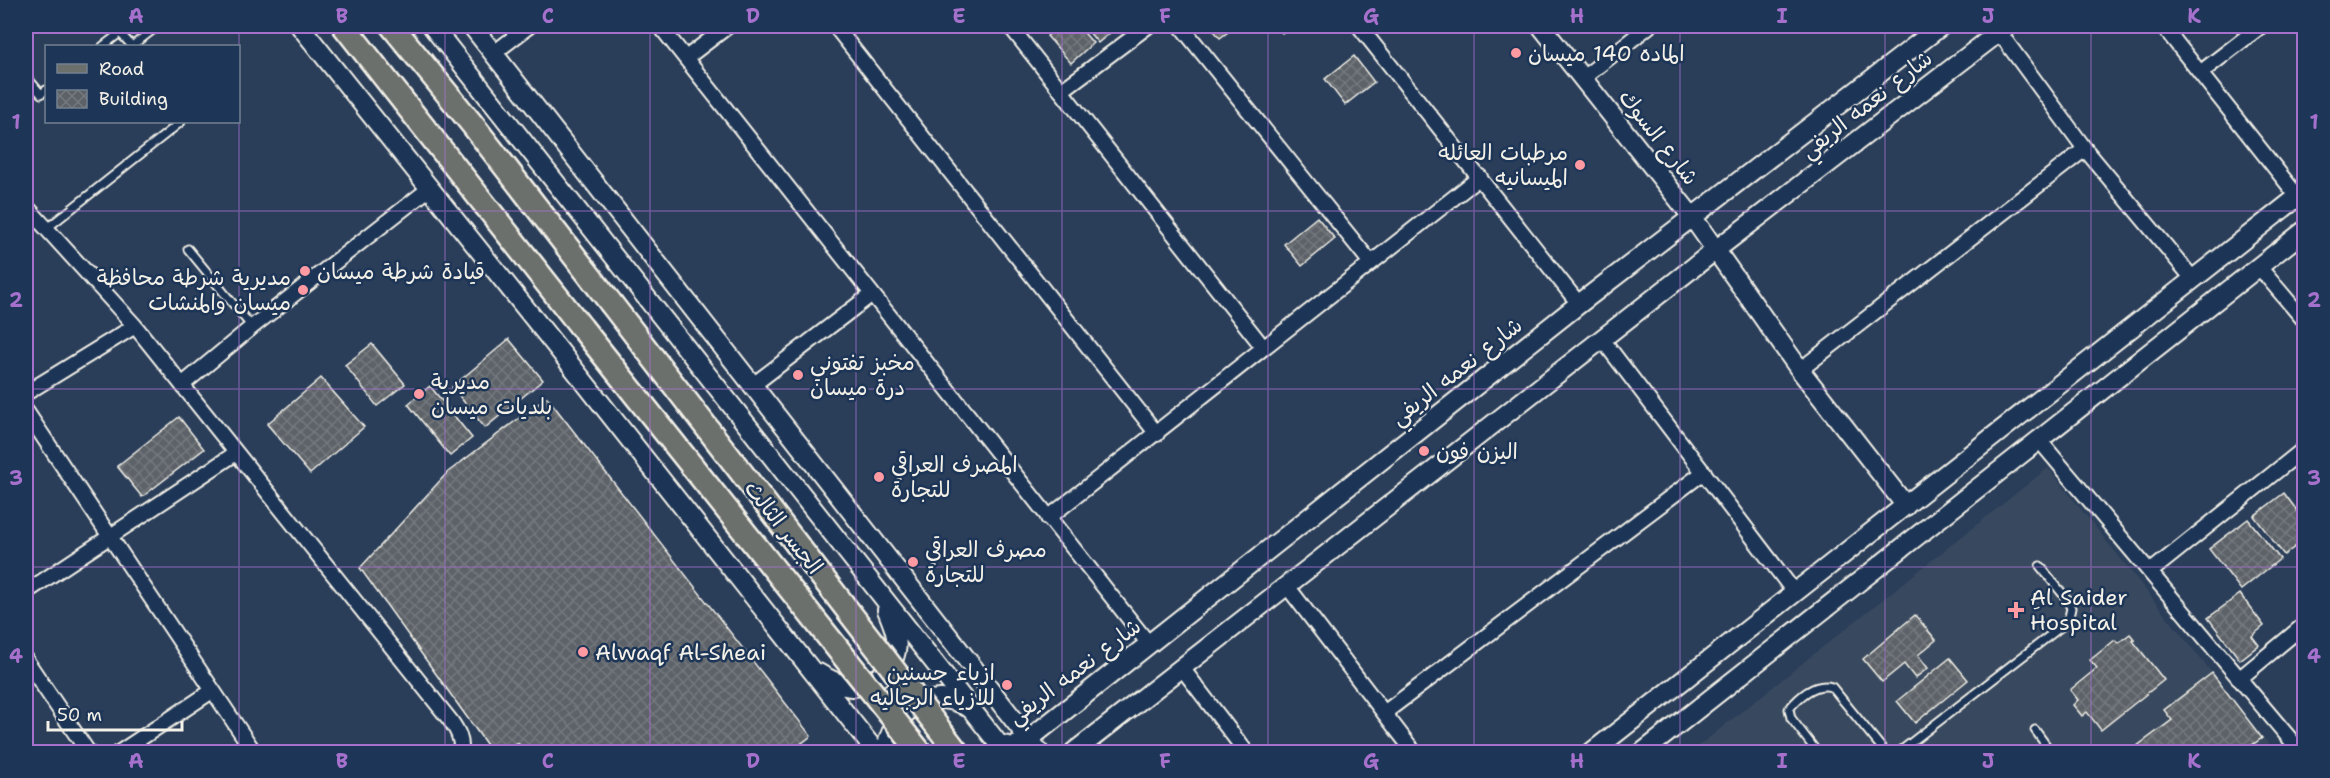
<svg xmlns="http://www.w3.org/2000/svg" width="2330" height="778" font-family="'Shantell Sans','Playpen Sans Arabic',sans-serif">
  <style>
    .built { fill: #39495e }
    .building { fill: url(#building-cross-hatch); stroke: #f4f1e8; stroke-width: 1.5 }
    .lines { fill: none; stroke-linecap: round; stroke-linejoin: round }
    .service-casing { stroke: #f4f1e8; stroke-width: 11 }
    .minor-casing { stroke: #f4f1e8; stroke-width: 18 }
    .tertiary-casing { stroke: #f4f1e8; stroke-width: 22 }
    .primary-casing { stroke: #f4f1e8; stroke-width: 27 }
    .service { stroke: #1d3557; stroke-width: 7 }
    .minor { stroke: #1d3557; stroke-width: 14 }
    .tertiary { stroke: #1d3557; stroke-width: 18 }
    .primary { stroke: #6c706d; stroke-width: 22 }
    .primary-bridge-casing { stroke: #f4f1e8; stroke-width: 27; stroke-linecap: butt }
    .primary-bridge { stroke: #6c706d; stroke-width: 22 }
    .grid { fill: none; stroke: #a571cd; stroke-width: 1.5; stroke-opacity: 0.55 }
    .poi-dot { fill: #ff9aa2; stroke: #1d3557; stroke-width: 2 }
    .labels { text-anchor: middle; stroke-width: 5; stroke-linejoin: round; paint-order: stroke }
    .poi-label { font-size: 22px; fill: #f4f1e8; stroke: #1d3557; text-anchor: start }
    .street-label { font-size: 22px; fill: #f4f1e8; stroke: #1d3557 }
    .neatline { fill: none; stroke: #a571cd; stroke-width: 2 }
    .grid-label { font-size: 20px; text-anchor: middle; font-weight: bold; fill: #a571cd }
  </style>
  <defs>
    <pattern id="building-cross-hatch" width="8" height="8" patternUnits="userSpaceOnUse" patternTransform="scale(1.5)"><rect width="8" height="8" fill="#5c6268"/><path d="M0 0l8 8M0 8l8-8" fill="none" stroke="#74797e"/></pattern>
  </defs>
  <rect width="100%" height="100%" fill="#2a3e5a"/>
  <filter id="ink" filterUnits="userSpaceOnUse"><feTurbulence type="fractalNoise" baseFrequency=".0167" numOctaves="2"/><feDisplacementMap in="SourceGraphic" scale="12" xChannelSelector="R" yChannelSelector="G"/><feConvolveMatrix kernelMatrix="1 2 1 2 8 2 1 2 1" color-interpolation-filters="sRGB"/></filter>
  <g filter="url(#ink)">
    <path class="built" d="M2048,468l227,284h-584z"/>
    <path class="building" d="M1059,26h19l15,17 -22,20 -24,-27z
      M1084,26h32l1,1 -19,16z
      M1210,26h26l-16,12z
      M1277,26h15l-10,7z
      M1354,56l20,26 -29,23 -20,-26z
      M1317,217l18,22 -33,27 -18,-22z
      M509,339l34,41 -58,48 -33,-41z
      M372,344l33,40 -28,22 -32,-41z
      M321,378l43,49 -54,47 -43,-50z
      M430,386l42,52 -22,18 -42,-52z
      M547,397l264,339 -21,16h-265l-7,-9 -26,9 -132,-184 88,-96z
      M179,417l25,32 -62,48 -25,-31z
      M2284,493l20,27v20l-20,15 -30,-39z
      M2248,519l32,40 -39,31 -32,-41z
      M2240,594l24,32 -12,10 7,9 -19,15 -32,-42z
      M1915,615l21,25 -18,15 10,13 -13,10 -11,-14 -22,18 -19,-23z
      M2130,634l5,6 -2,1 31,39 -63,50 -14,-18 -5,4 -9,-11 5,-5 -8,-10 27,-22 -7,-8 25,-20 3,3z
      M1950,658l18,22 -53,43 -18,-22z
      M2212,673l50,65 -20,14h-14l-2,-2 -4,2h-93l43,-32 -8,-10z"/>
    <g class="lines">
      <g class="service-casing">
        <path id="service" d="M103,46l17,-13 12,13 26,-20
          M26,76l15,18 5,-4
          M46,229l135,-107
          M188,249l64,78
          M2035,730l16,22
          M1817,752l-26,-34 -2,-9c10,-12 26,-27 43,-22l53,65
          M1899,752l163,-126 7,-9 2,-9 -5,-10 -26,-32"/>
      </g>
      <g class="minor-casing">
        <path id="minor" d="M660,26l489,618
          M835,26l322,408
          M1010,26l253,321
          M1181,26l190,237
          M1359,26l220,278
          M2163,26l135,171
          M1999,32l86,117 108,130
          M494,53l35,-27
          M686,58l42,-32
          M2200,73l61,-47
          M1583,78l66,-52
          M1061,91l87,-65
          M26,206l109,120 315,394c8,11 12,19 11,32
          M2259,267l45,53
          M1602,339l193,254
          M1800,370l285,-221
          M182,385l70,-58 178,-139
          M753,385l119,-91
          M26,393l109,-67
          M26,411l228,341
          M2039,440l262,312
          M1048,518l432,-341
          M2150,572l154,-123
          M1287,586l127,166
          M26,592l210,-139
          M26,660l62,92
          M1182,668l64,84
          M2239,679l65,-54
          M1384,713l320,-241
          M120,752l92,-61"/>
      </g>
      <g class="tertiary-casing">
        <path id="tertiary" d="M300,26l259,324 317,402
          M432,26l573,726
          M472,26l567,726
          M1541,26l152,192 107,152 106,136
          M818,673c11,6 22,13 34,14 19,1 41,-18 44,-36 3,-13 -4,-29 -9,-41
          M999,744l15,3 15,-8 550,-435 362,-278
          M886,752c3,-38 46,-68 81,-45
          M1074,752l639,-500 294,-226
          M1592,752l712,-560
          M1643,752l661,-521"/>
      </g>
      <g class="primary-casing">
        <path id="primary" d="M344,26l238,302
          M392,26l80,98 138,178"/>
      </g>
      <use href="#service" class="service"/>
      <use href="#minor" class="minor"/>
      <use href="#tertiary" class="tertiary"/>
      <use href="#primary" class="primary"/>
      <g class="primary-bridge-casing">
        <path id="primary-bridge" d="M610,302l347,450
          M582,328l338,424"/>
      </g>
      <use href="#primary-bridge" class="primary-bridge"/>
    </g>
  </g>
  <path class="grid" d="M239,26v726M445,26v726M650,26v726M856,26v726M1062,26v726M1268,26v726M1474,26v726M1680,26v726M1885,26v726M2091,26v726M26,211h2278M26,389h2278M26,567h2278"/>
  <g class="poi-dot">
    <circle cx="1516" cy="53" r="6"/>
    <circle cx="1580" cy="165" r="6"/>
    <circle cx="305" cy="271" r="6"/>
    <circle cx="303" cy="290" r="6"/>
    <circle cx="798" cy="375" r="6"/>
    <circle cx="419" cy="394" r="6"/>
    <circle cx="1424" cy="451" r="6"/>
    <circle cx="879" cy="477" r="6"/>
    <circle cx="913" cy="562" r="6"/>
    <path d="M2013 601h6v6h6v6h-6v6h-6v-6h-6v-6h6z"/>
    <circle cx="583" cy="652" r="6"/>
    <circle cx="1007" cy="685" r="6"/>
  </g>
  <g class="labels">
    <g class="poi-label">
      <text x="1528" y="61">الماده 140 ميسان</text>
      <text x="1568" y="160" text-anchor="end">مرطبات العائله<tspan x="1568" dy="25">الميسانيه</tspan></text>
      <text x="317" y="279">قيادة شرطة ميسان</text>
      <text x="291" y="285" text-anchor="end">مديرية شرطة محافظة<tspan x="291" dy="25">ميسان والمنشات</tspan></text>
      <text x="810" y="370">مخبز تفتوني<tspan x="810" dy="25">درة ميسان</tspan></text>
      <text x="431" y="389">مديرية<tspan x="431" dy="25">بلديات ميسان</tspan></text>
      <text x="1436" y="459">اليزن فون</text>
      <text x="891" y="472">المصرف العراقي<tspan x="891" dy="25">للتجارة</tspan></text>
      <text x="925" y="557">مصرف العراقي<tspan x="925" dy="25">للتجارة</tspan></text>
      <text x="2030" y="605">ِAl Saider<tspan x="2030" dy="25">Hospital</tspan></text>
      <text x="595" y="660">Alwaqf Al-Sheai</text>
      <text x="995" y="680" text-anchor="end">ازياء حسنين<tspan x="995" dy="25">للازياء الرجاليه</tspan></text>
    </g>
    <g class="street-label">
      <text transform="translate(1866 104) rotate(-38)" y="8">شارع نعمه الريفي</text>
      <text transform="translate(1659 137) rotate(52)" y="8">شارع السوك</text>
      <text transform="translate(1456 371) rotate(-38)" y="8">شارع نعمه الريفي</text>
      <text transform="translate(784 527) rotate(52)" y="8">الجسر الثالث</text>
      <text transform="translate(1074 671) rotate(-37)" y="8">شارع نعمه الريفي</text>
    </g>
  </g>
  <rect width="2330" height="778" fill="none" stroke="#1d3557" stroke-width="66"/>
  <rect x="45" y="45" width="195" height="78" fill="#1d3557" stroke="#738091" stroke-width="1.5"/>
  <rect x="57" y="64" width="30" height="9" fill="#6c706d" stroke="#738091" stroke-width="1.5"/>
  <text x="99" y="75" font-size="18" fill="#f4f1e8">Road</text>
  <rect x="57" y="90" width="30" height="18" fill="url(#building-cross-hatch)" stroke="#738091" stroke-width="1.5"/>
  <text x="99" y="105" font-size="18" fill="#f4f1e8">Building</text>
  <path d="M48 721v9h134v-9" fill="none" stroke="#f4f1e8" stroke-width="3"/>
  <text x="57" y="721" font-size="18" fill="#f4f1e8" stroke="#1d3557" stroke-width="4.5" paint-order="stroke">50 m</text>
  <rect x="33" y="33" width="2264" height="712" class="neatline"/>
  <g class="grid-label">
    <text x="136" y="23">A</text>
    <text x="342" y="23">B</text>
    <text x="548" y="23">C</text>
    <text x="753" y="23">D</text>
    <text x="959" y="23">E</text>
    <text x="1165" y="23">F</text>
    <text x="1371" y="23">G</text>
    <text x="1577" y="23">H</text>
    <text x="1782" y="23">I</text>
    <text x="1988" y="23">J</text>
    <text x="2194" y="23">K</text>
    <text x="16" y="129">1</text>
    <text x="2314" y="129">1</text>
    <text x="16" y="307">2</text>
    <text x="2314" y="307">2</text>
    <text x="16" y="485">3</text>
    <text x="2314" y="485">3</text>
    <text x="16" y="663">4</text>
    <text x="2314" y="663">4</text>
    <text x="136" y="768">A</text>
    <text x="342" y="768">B</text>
    <text x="548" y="768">C</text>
    <text x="753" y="768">D</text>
    <text x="959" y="768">E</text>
    <text x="1165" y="768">F</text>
    <text x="1371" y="768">G</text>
    <text x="1577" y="768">H</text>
    <text x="1782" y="768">I</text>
    <text x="1988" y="768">J</text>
    <text x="2194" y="768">K</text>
  </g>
</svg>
